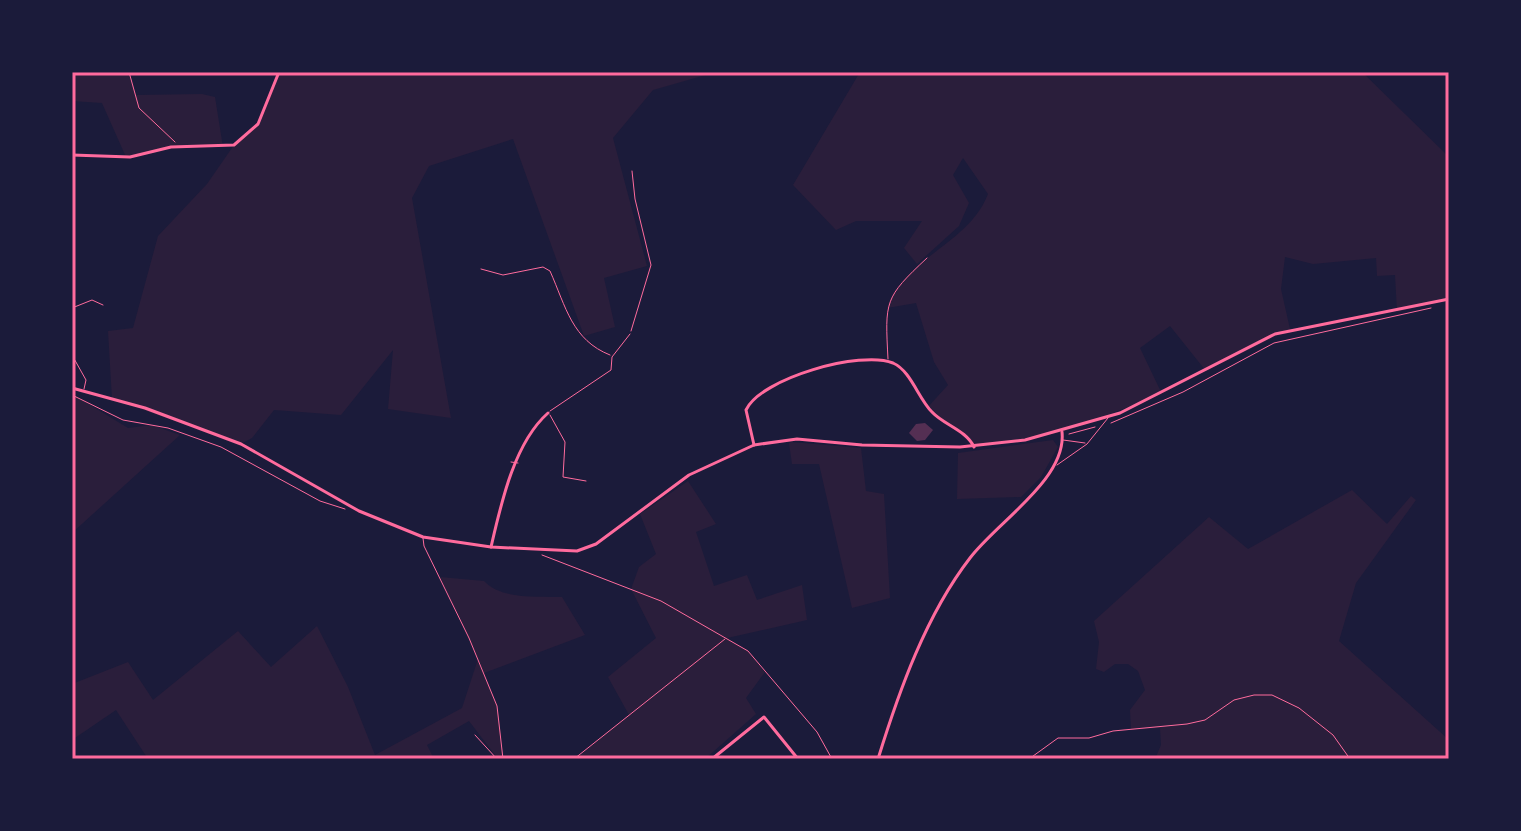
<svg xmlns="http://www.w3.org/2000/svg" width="1521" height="831" font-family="'Zilla Slab',serif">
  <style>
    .green { fill: #2a1e3b }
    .building { fill: #542f53 }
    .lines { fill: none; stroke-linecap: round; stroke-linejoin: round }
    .path { stroke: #ff6b9d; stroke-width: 1 }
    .service { stroke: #ff6b9d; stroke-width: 1 }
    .minor { stroke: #ff6b9d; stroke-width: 3 }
    .tertiary { stroke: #ff6b9d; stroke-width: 3 }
    .neatline { fill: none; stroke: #ff6b9d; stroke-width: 3 }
  </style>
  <rect width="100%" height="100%" fill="#1b1b3a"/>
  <path class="green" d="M72,72h57l7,23 66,-1 13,3 8,50h-52l-45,10 -24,-54 -30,-2z
    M279,72h437l-63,18 -40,48 34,128 -43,12 11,49 -31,9 -71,-197 -84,27 -17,32 39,220 -63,-9 5,-59 -52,65 -67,-5 -22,28 -11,6 -129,-45 -4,-68 25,-3 25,-92 49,-52 27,-39 24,-21z
    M860,72h502l87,85v142l-52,13 -2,-37 -18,1 -1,-18 -63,6 -28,-7 -4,32 9,40 -84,42 -36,-45 -30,22 22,46 -99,38 -89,15 -5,-9 -42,-30 21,-23 -14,-23 -18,-59 -29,5c18,-51 82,-64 101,-114l-25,-36 -10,17 16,28 -10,23 -42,38 -13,-16 18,-27h-66l-20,9 -43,-45z
    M72,394l56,34 24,-3 28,10 -108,98z
    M1053,440l5,7 -17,30 -20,20 -64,2 1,-46z
    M792,442l69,6 5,43 18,3 6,104 -38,10 -33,-144h-27l-3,-21z
    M688,481l28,43 -20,8 18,54 33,-11 10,25 45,-15 5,35 -80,18 21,13 17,21 -19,26 10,16 -51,45h-131l55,-44 -21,-38 48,-39 -25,-49 8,-22 17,-13 -16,-40z
    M1352,490l35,34 24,-28 5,4 -60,83 -17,58 110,99v19h-294l6,-14 -1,-17 -29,2 -1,-20 15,-20 -7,-19 -10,-7h-13l-11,8 -8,-3 3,-27 -5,-21 115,-104 39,32z
    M440,577l44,4c18,19 54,15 78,16l23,38 -101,38 13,33 6,53h-5l-29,-38 -42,24 7,14h-286l-32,-49 -44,30v-56l56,-22 25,38 85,-69 33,36 46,-41 31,61 27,68 87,-47 16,-49z"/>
  <path class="building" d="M925,423l8,7 -8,10 -8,1 -8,-8 7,-9z"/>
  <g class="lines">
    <path class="path" d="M129,72l10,36 36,34
      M631,331l20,-66 -16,-66 -3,-28
      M72,395l51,25 45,8 53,19 99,54 25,8
      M1111,423l72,-31 91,-49 157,-35
      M1069,434l26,-7
      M542,555l119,46 87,50 69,81 15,27
      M574,759l151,-120
      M1029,759l29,-21h31l24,-7 74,-7 18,-4 29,-20 20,-5h18l27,13 34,27 17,24"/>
    <path class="service" d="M481,269l22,6 40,-8 7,4c16,36 22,69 60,84
      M72,308l20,-8 11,5
      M72,355l14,25 -2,9
      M888,359c-3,-58 -4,-61 39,-101
      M550,411l61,-41 1,-13 18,-23
      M550,415l15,27 -2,35 23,4
      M1063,440l22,3
      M511,462l7,1
      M1057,465l30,-21 21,-26
      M423,538l1,8 45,92 28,68 6,53
      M475,735l22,24"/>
    <path class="minor" d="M72,155l58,2 41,-10 63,-2 24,-21 21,-52
      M754,445l-8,-35c15,-32 115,-60 147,-47 18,8 25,35 39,49 12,13 34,18 42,35
      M491,547c10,-43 23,-104 57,-134
      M712,759l52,-42 34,42
      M878,759c21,-68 48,-144 92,-201 27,-36 97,-79 92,-126"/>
    <path class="tertiary" d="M72,388l73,20 96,36 118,67 64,26 68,10 86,4 19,-7 93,-69 65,-30 43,-6 65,6 98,2 65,-7 95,-27 155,-79 174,-35"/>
  </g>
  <rect width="1521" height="831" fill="none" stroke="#1b1b3a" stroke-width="148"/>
  <rect x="74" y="74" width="1373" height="683" class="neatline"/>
</svg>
